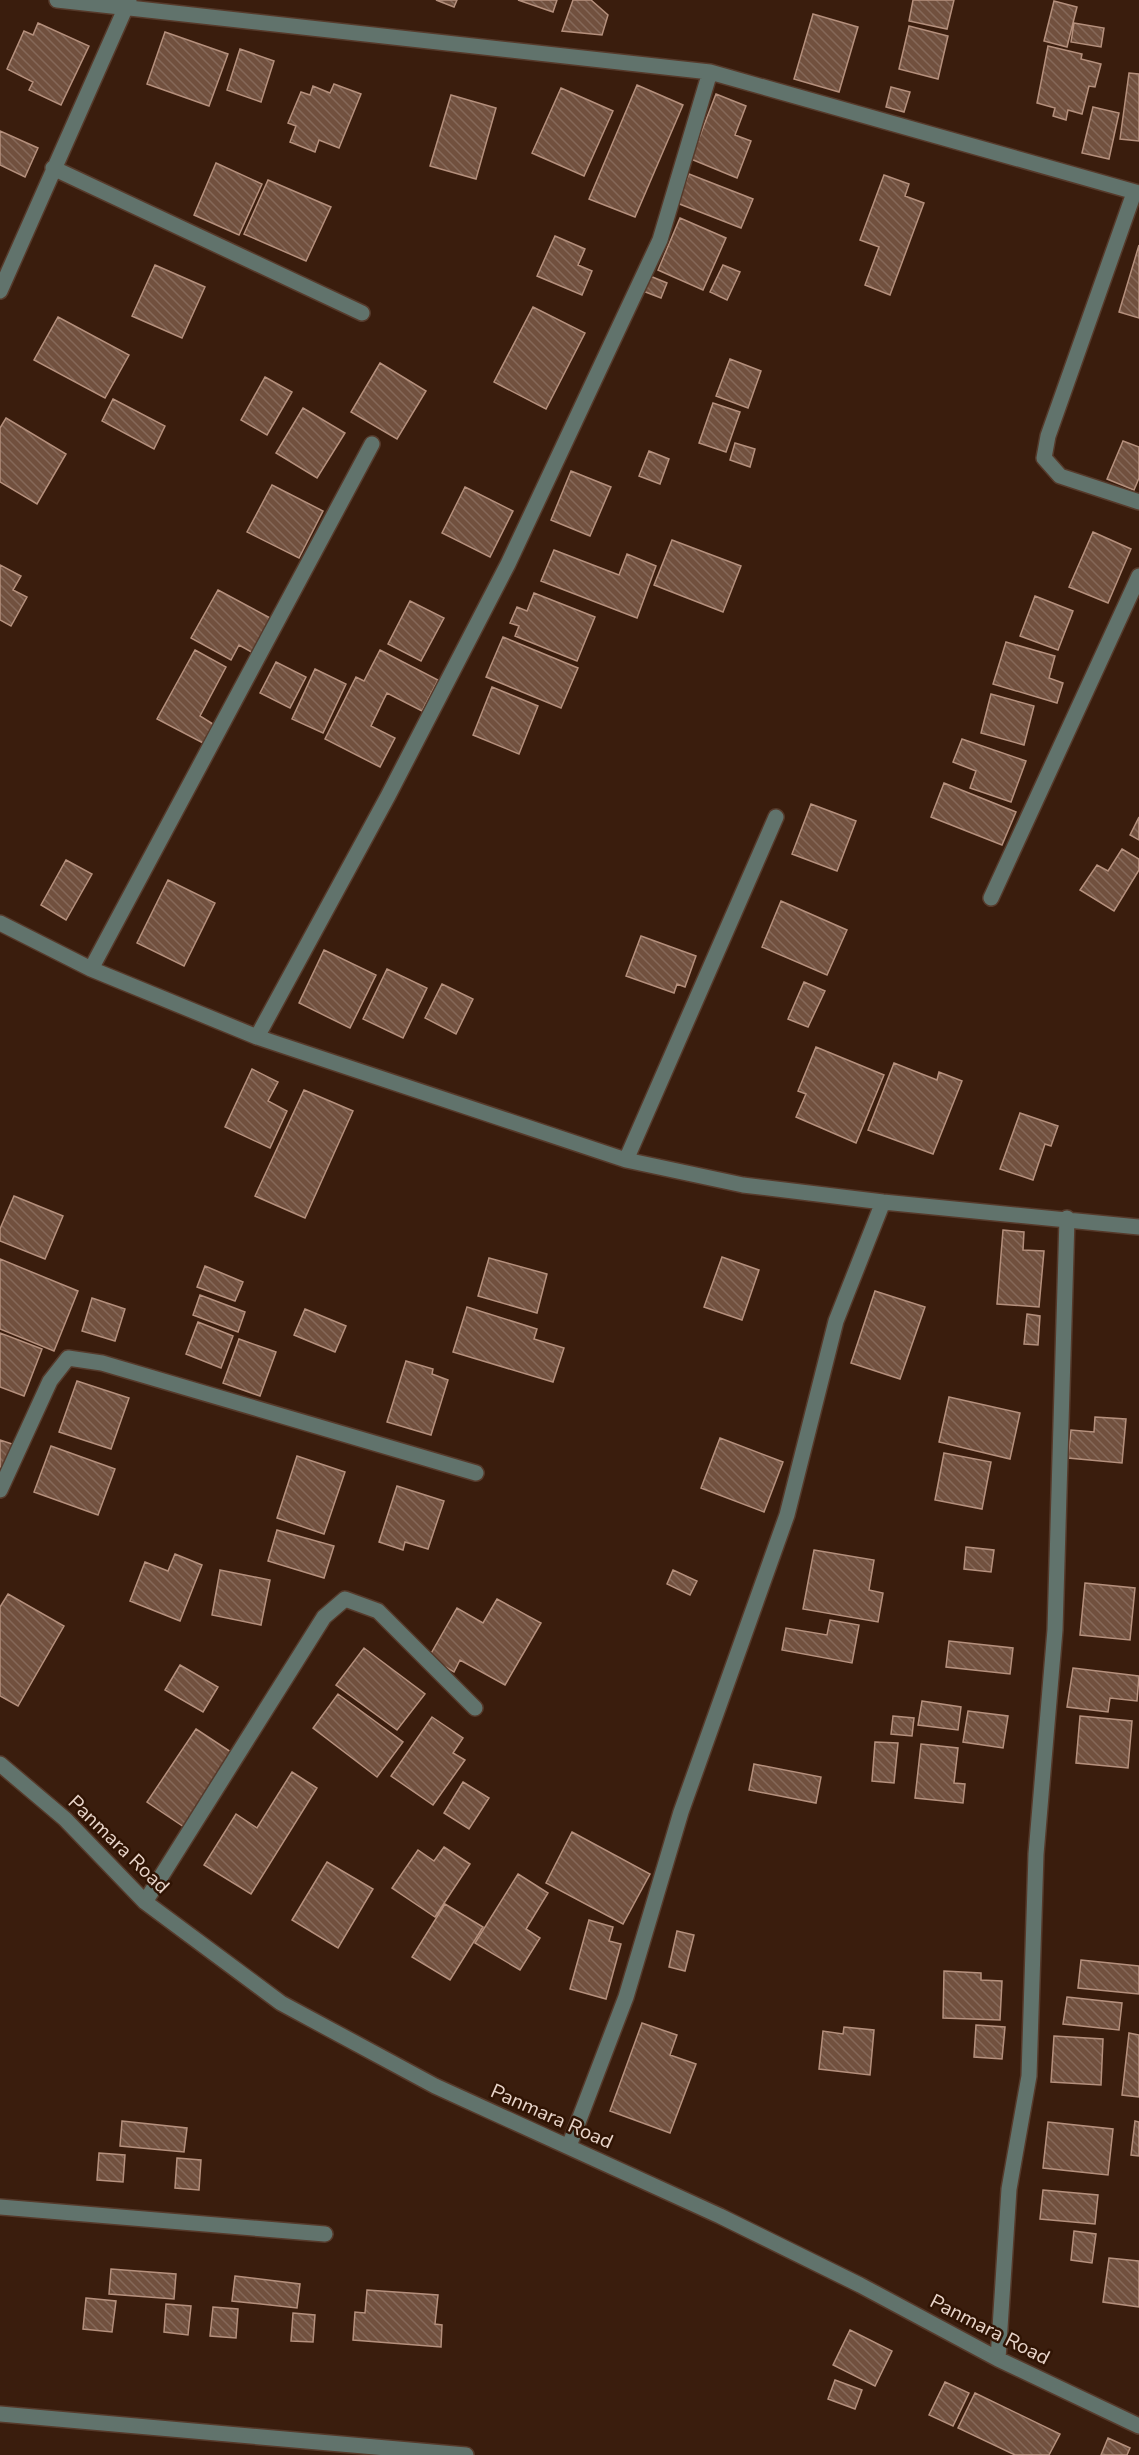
<svg xmlns="http://www.w3.org/2000/svg" width="1139" height="2455" font-family="'Nunito Sans',sans-serif">
  <style>
    .building { fill: url(#building-back-hatch); stroke: #b5907d; stroke-width: 1.5 }
    .lines { fill: none; stroke-linecap: round; stroke-linejoin: round }
    .minor-casing { stroke: #563a2b; stroke-width: 18 }
    .minor { stroke: #61736c; stroke-width: 15 }
    .labels { text-anchor: middle; stroke-width: 5; stroke-linejoin: round; paint-order: stroke }
    .street-label { font-size: 20px; fill: #e9d5ca; stroke: #301404 }
  </style>
  <defs>
    <pattern id="building-back-hatch" width="6" height="6" patternUnits="userSpaceOnUse" patternTransform="scale(1.5)"><rect width="6" height="6" fill="#71503e"/><path d="M-1 5l2 2M0 0l6 6M5-1l2 2" fill="none" stroke="#856859"/></pattern>
  </defs>
  <rect width="100%" height="100%" fill="#3a1d0d"/>
  <path class="building" d="M436,0h21l-3,7z
    M518,0h39l-4,12z
    M573,0h18l17,15 -6,20 -40,-4z
    M913,0h41l-7,29 -38,-8z
    M1054,1l23,6 -10,40 -23,-6z
    M813,14l45,13 -19,65 -45,-13z
    M38,23l51,23 -28,59 -32,-15 4,-8 -26,-13 17,-38 9,4z
    M1074,23l30,5 -3,19 -30,-5z
    M909,26l39,10 -10,43 -39,-10z
    M165,32l63,22 -19,52 -62,-22z
    M1048,46l34,8 -1,5 20,5 -6,23 -6,-1 -7,28 -14,-4 -2,10 -13,-4 2,-8 -18,-5z
    M240,49l34,12 -13,41 -34,-12z
    M1129,73l10,1v67l-19,-2z
    M334,84l27,10 -22,54 -20,-8 -4,12 -25,-10 6,-16 -8,-3 13,-31 9,3 3,-9 17,7z
    M637,85l46,20 -48,112 -46,-18z
    M891,87l19,5 -6,20 -18,-5z
    M561,88l52,23 -29,65 -52,-23z
    M716,94l30,12 -11,29 16,6 -14,37 -46,-19z
    M451,95l45,13 -20,71 -46,-13z
    M1093,107l26,6 -10,46 -27,-6z
    M0,131l38,17 -13,29 -25,-12z
    M216,163l46,21 -23,51 -45,-20z
    M689,174l64,25 -12,29 -64,-25z
    M884,175l25,9 -4,12 19,7 -34,92 -25,-10 14,-38 -19,-7z
    M268,180l63,27 -25,54 -62,-27z
    M680,218l46,20 -23,52 -45,-20z
    M555,236l30,13 -7,16 14,6 -10,24 -45,-19z
    M1139,245v73l-20,-6z
    M155,265l50,22 -23,51 -50,-22z
    M723,265l17,7 -13,28 -17,-8z
    M650,276l17,7 -6,15 -18,-7z
    M533,307l52,26 -39,76 -52,-27z
    M58,317l71,38 -24,43 -71,-38z
    M730,359l31,12 -13,37 -32,-12z
    M380,363l46,28 -29,48 -46,-27z
    M265,377l27,15 -25,43 -26,-15z
    M113,399l52,27 -11,23 -52,-28z
    M713,403l27,9 -14,40 -27,-9z
    M303,408l42,25 -28,45 -41,-25z
    M6,418l60,36 -29,50 -37,-22v-54z
    M1123,441l16,6v31l-5,12 -27,-11z
    M735,443l20,6 -5,18 -20,-7z
    M649,451l20,8 -9,25 -21,-8z
    M571,471l40,16 -21,49 -39,-16z
    M272,485l51,26 -24,47 -52,-26z
    M465,487l48,24 -23,46 -48,-24z
    M1093,532l38,17 -23,54 -39,-16z
    M672,540l69,26 -18,46 -69,-27z
    M554,550l65,25 8,-21 29,12 -19,52 -96,-37z
    M0,565l21,11 -8,14 14,7 -16,29 -11,-6z
    M218,590l56,30 -19,34 -16,-9 -8,15 -40,-22z
    M534,593l61,24 -18,44 -62,-25 4,-10 -9,-3 7,-16 10,4z
    M1035,596l38,15 -15,39 -38,-14z
    M410,601l34,17 -23,43 -33,-17z
    M503,637l75,31 -17,40 -75,-31z
    M1006,642l49,14 -6,22 14,5 -6,20 -64,-19z
    M195,650l31,17 -26,49 13,8 -10,19 -46,-24z
    M380,650l58,30 -16,31 -35,-18 -16,33 24,12 -15,29 -55,-28 31,-62 8,4z
    M276,662l30,15 -16,31 -30,-15z
    M315,669l31,15 -23,49 -31,-14z
    M492,687l46,19 -19,48 -46,-19z
    M991,694l43,12 -10,39 -43,-12z
    M962,739l64,22 -15,41 -41,-14 6,-17 -23,-9z
    M944,783l72,29 -14,33 -71,-28z
    M811,804l45,17 -19,50 -45,-17z
    M1139,817v23l-9,-5z
    M1122,849l17,10v11l-25,41 -34,-21 17,-25 11,6z
    M66,860l26,14 -26,46 -25,-15z
    M168,880l47,23 -31,63 -47,-23z
    M781,901l66,29 -20,45 -65,-28z
    M641,936l55,20 -11,31 -8,-3 -3,9 -48,-17z
    M324,950l52,25 -26,53 -51,-25z
    M387,969l40,19 -24,50 -40,-19z
    M804,982l21,9 -17,36 -20,-8z
    M442,984l31,15 -17,35 -31,-16z
    M816,1047l68,28 -28,68 -60,-26 10,-23 -8,-3z
    M894,1063l43,17 2,-8 23,9 -29,73 -65,-24z
    M252,1069l26,13 -10,19 19,10 -17,37 -45,-21z
    M304,1090l49,21 -48,107 -50,-22z
    M1020,1113l38,13 -7,20 -6,-2 -12,36 -33,-11z
    M14,1196l49,20 -18,43 -45,-18v-12z
    M1003,1230l21,2 -1,18 21,1 -5,56 -42,-3z
    M722,1257l37,13 -17,50 -38,-13z
    M489,1258l58,16 -10,39 -59,-17z
    M0,1259l78,32 -24,60 -54,-22z
    M205,1266l38,16 -8,19 -38,-14z
    M875,1291l50,16 -25,72 -49,-16z
    M200,1295l45,17 -7,20 -45,-17z
    M92,1298l33,11 -10,32 -33,-10z
    M467,1307l70,22 -3,10 30,9 -11,34 -100,-30z
    M305,1309l41,17 -11,26 -41,-17z
    M1027,1314l13,2 -2,29 -14,-1z
    M198,1322l35,14 -12,32 -35,-14z
    M0,1333l42,16 -18,47 -24,-9z
    M239,1339l37,13 -16,44 -37,-13z
    M406,1361l27,8 -1,5 16,6 -17,55 -44,-13z
    M77,1381l52,17 -18,51 -52,-17z
    M949,1397l71,16 -10,46 -71,-17z
    M1095,1417l31,2 -4,44 -54,-5 3,-28 23,2z
    M720,1438l63,24 -19,50 -63,-24z
    M0,1440l15,5 -9,24 -6,-2z
    M51,1446l64,23 -17,46 -64,-23z
    M944,1453l47,9 -9,47 -47,-9z
    M297,1456l48,16 -21,62 -47,-16z
    M397,1486l47,15 -16,48 -23,-7 -2,8 -24,-8z
    M277,1530l57,16 -10,32 -56,-17z
    M966,1547l28,3 -3,22 -27,-3z
    M814,1550l60,10 -5,30 14,3 -5,29 -75,-13z
    M175,1554l27,11 -22,56 -50,-20 15,-39 23,9z
    M220,1570l50,10 -9,45 -49,-10z
    M673,1570l24,11 -7,14 -23,-11z
    M1085,1583l50,5 -5,52 -50,-5z
    M8,1594l56,32 -46,80 -18,-10v-89z
    M497,1599l44,24 -36,62 -45,-25 -6,12 -25,-15 28,-49 26,15z
    M830,1620l29,5 -7,38 -70,-13 4,-22 41,7z
    M949,1641l64,7 -3,26 -64,-7z
    M364,1648l61,46 -28,36 -61,-45z
    M180,1665l38,22 -15,25 -38,-22z
    M1073,1668l66,8 -2,25 -27,-3 -2,14 -41,-5z
    M338,1694l65,48 -26,35 -64,-49z
    M922,1701l39,6 -3,23 -40,-5z
    M968,1711l40,5 -5,32 -40,-6z
    M893,1716l21,2 -2,18 -21,-2z
    M1080,1716l52,5 -4,47 -52,-5z
    M432,1717l31,21 -10,15 12,7 -32,45 -42,-29z
    M196,1729l38,25 -50,73 -37,-25z
    M875,1742l23,1 -4,40 -22,-2z
    M921,1744l37,4 -4,35 11,1 -2,19 -48,-5z
    M754,1764l67,13 -5,26 -67,-13z
    M292,1772l25,16 -66,106 -47,-29 32,-51 21,14z
    M463,1782l26,16 -20,31 -25,-16z
    M572,1832l78,42 -27,50 -77,-41z
    M444,1847l26,17 -35,53 -43,-29 26,-38 16,11z
    M327,1862l46,27 -35,59 -46,-28z
    M518,1874l30,19 -22,36 14,9 -20,32 -45,-27z
    M445,1904l38,23 -33,53 -38,-23z
    M589,1920l24,7 -4,14 12,3 -15,55 -36,-10z
    M677,1931l17,4 -9,36 -16,-4z
    M1081,1960l58,6v28l-61,-6z
    M944,1971l37,2v7l21,1 -2,39 -57,-2z
    M1067,1997l55,6 -3,27 -56,-6z
    M642,2023l35,12 -7,20 26,9 -26,69 -60,-22z
    M976,2025l29,2 -3,32 -28,-2z
    M844,2027l30,3 -4,45 -51,-6 4,-38 20,3z
    M1129,2033l10,2v62l-17,-2z
    M1054,2036l49,3 -2,46 -50,-3z
    M122,2121l65,7 -3,24 -64,-6z
    M1135,2121l4,1v34l-8,-1z
    M1048,2122l65,7 -5,46 -65,-7z
    M99,2153l26,2 -2,27 -26,-2z
    M177,2158l24,2 -2,30 -24,-2z
    M1043,2190l55,5 -3,29 -55,-5z
    M1074,2231l22,3 -4,29 -21,-3z
    M1109,2258l30,3v46l-36,-5z
    M111,2269l65,5 -2,25 -65,-5z
    M235,2276l65,8 -3,24 -65,-7z
    M367,2290l71,5 -3,29 7,1 -1,22 -88,-7 2,-28 10,1z
    M86,2298l30,3 -4,31 -29,-3z
    M166,2304l25,2 -3,29 -24,-3z
    M213,2307l25,2 -2,29 -26,-2z
    M293,2313l22,2 -2,27 -22,-1z
    M850,2330l42,21 -17,35 -42,-21z
    M835,2380l27,10 -7,19 -27,-10z
    M945,2382l24,11 -16,33 -24,-11z
    M975,2393l85,41 -11,21h-34l-57,-27z
    M1108,2438l22,10 -3,7h-26z"/>
  <g class="lines">
    <g class="minor-casing">
      <path id="minor" d="M57,0l653,72 429,121
        M53,168l309,145
        M1134,193l-86,243 -4,22 16,18 79,26
        M0,291l129,-291
        M991,898l148,-322
        M0,923l91,46 166,68 369,123 117,25 140,17 256,25
        M91,969l281,-525
        M257,1037l131,-241 120,-232 152,-324 50,-168
        M626,1160l150,-343
        M0,1490l50,-109 18,-23 34,5 374,110
        M0,1764l65,55 80,83 136,101 154,83 285,130 140,69 138,74 141,67
        M145,1902l179,-285 21,-18 33,12 97,97
        M569,2146l57,-149 55,-185 106,-297 49,-194 47,-119
        M0,2207l325,27
        M998,2359l11,-170 20,-113 7,-222 19,-224 12,-412
        M0,2414l466,41"/>
    </g>
    <use href="#minor" class="minor"/>
  </g>
  <g class="labels">
    <g class="street-label">
      <text transform="translate(119 1844) rotate(44)" y="7">Panmara Road</text>
      <text transform="translate(552 2116) rotate(24)" y="7">Panmara Road</text>
      <text transform="translate(990 2329) rotate(27)" y="7">Panmara Road</text>
    </g>
  </g>
</svg>
